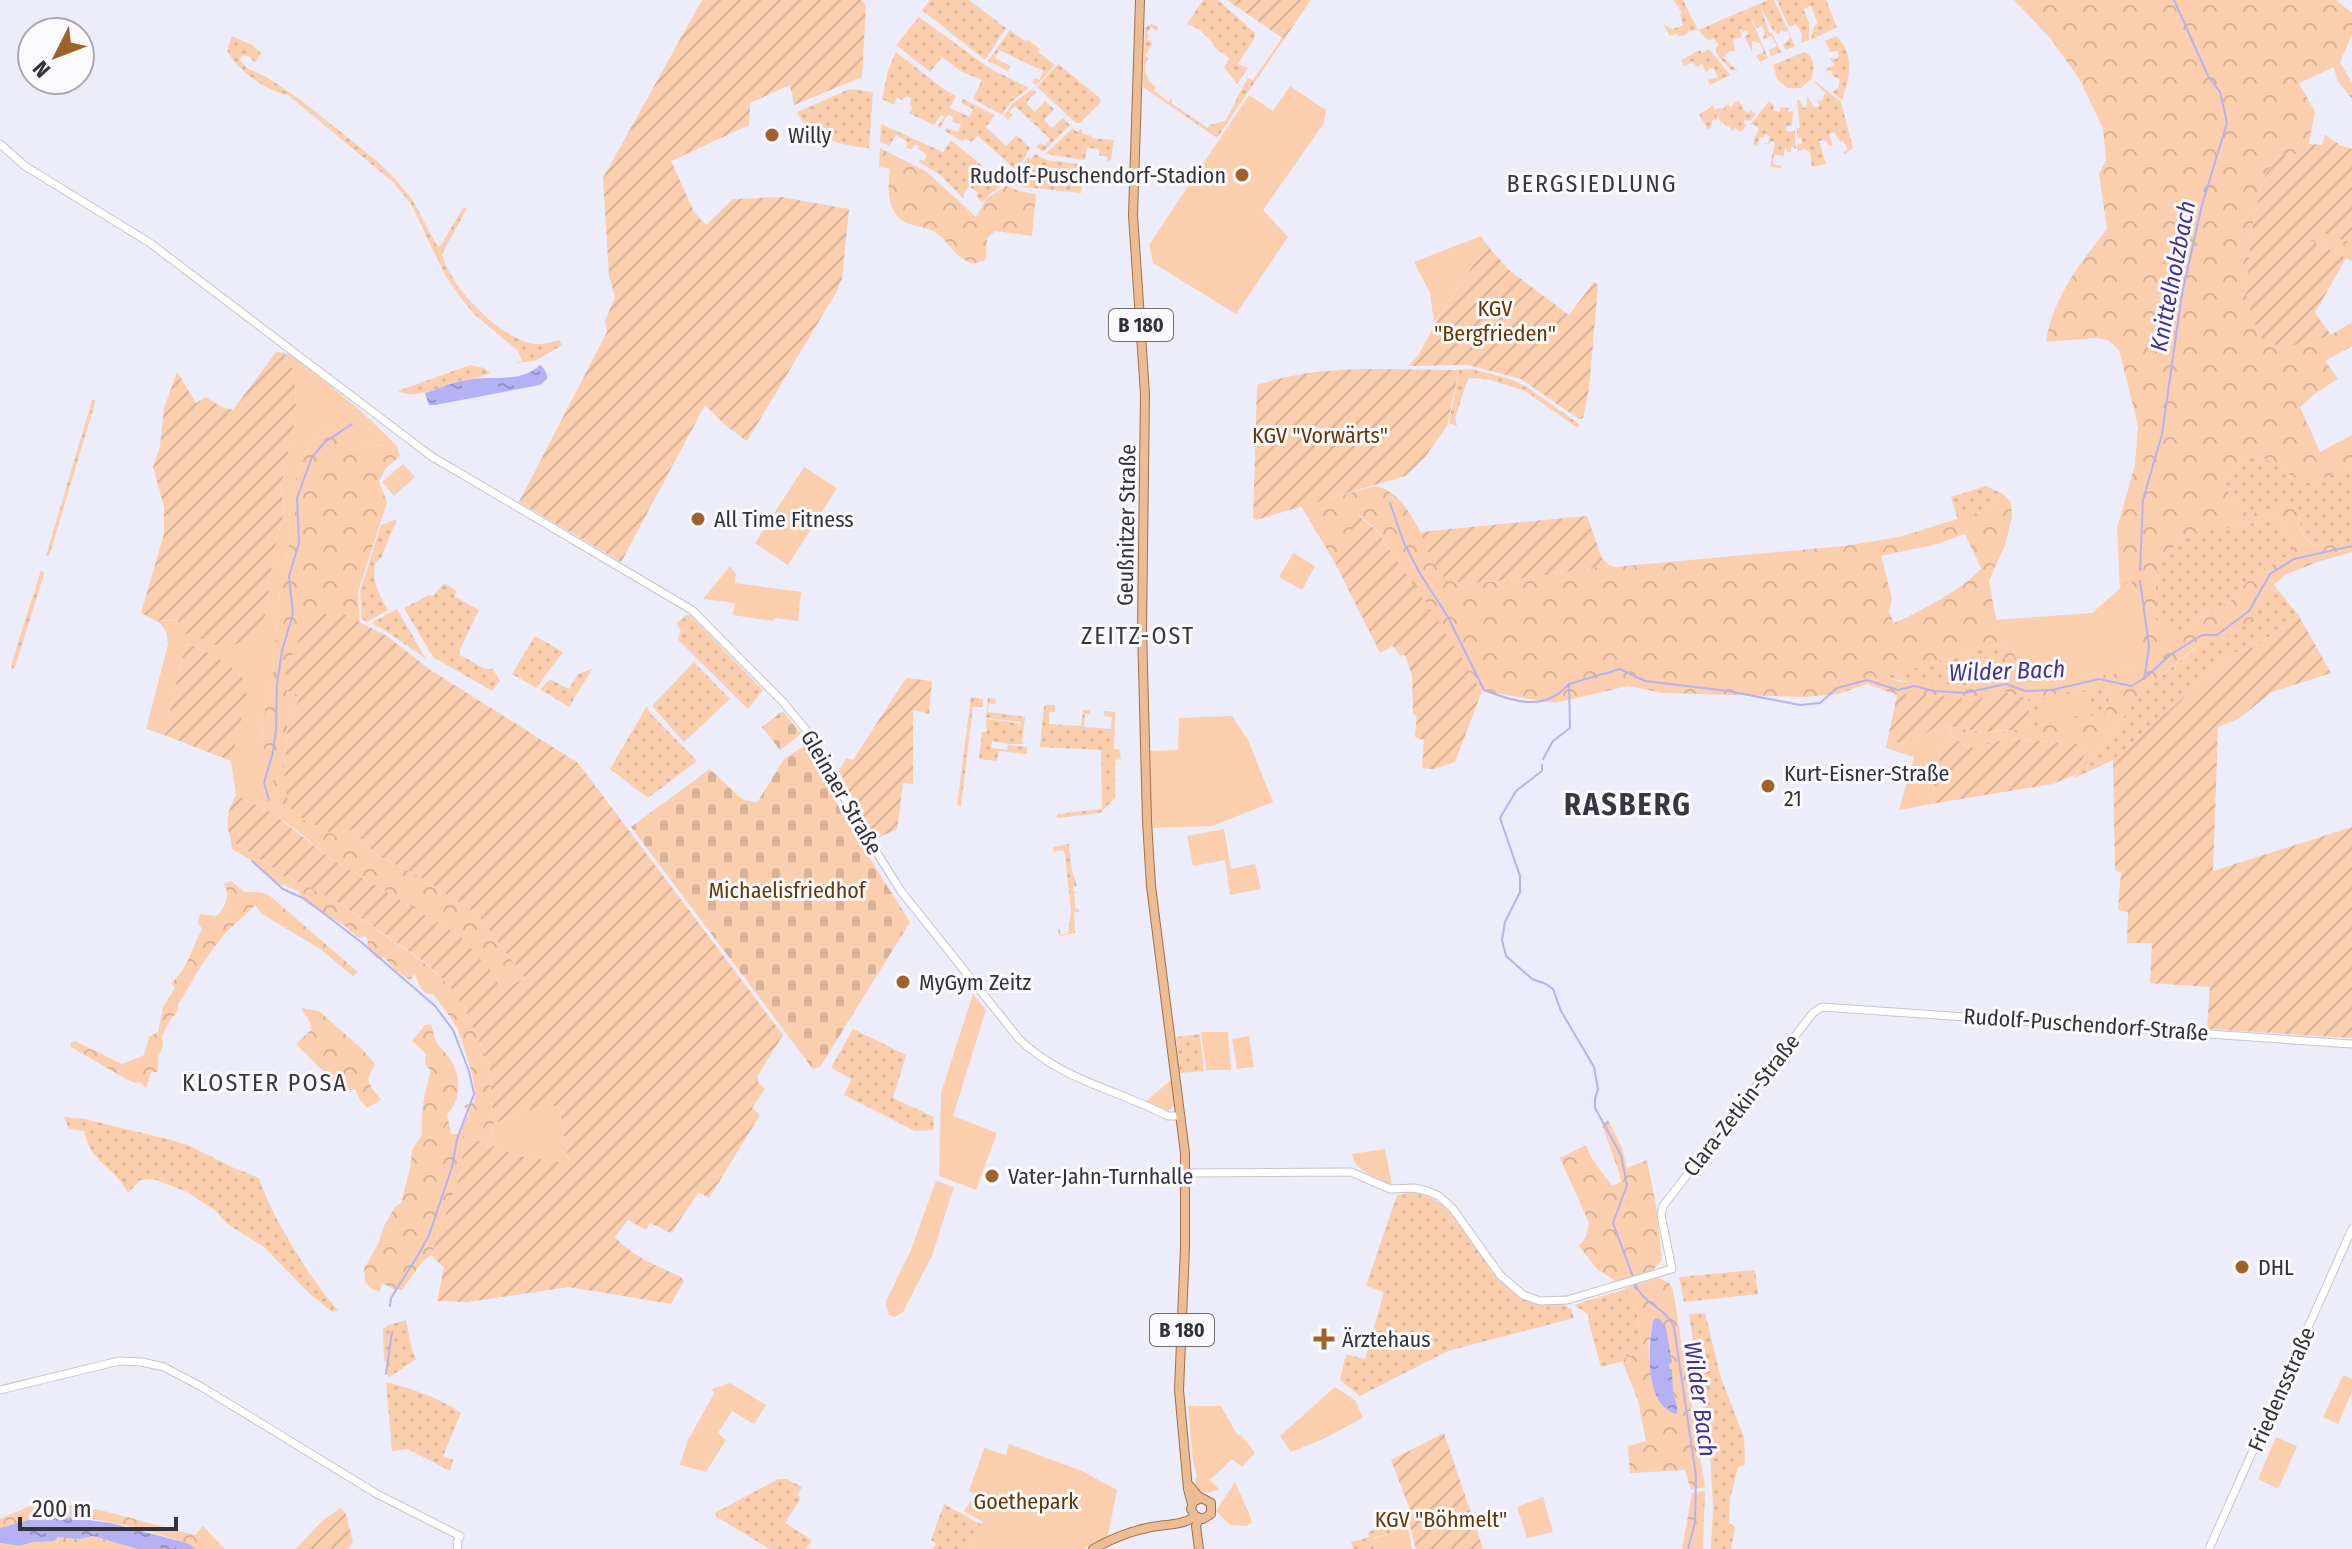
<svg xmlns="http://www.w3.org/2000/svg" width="2352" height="1549" font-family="'Fira Sans Condensed',sans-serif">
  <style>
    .grass { fill: url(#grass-dots) }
    .forest { fill: url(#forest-crowns); fill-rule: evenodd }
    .cemetery { fill: url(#cemetery-stones) }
    .park { fill: #fbcfad }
    .garden { fill: url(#garden-furrows) }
    .water { fill: url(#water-ripples) }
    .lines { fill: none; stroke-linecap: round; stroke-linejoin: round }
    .stream { stroke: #b4b2f5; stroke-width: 2 }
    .tertiary-casing { stroke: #c4c4d2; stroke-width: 9 }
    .primary-casing { stroke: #a37046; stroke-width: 10 }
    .tertiary { stroke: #fff; stroke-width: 7 }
    .primary { stroke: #ecbd94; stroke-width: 8 }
    .poi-dot { fill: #a16229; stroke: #fafafd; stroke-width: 3 }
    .labels { text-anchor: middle; stroke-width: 6; stroke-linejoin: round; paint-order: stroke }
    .shield { fill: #fafafd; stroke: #6e6e73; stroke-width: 2 }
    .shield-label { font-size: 20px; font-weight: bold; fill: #323238 }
    .poi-label { font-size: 22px; fill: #323238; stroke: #fafafd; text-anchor: start }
    .park-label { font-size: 22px; fill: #663604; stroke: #fafafd }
    .street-label { font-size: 22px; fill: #323238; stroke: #fafafd }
    .neighbourhood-label { font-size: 24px; letter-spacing: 2px; fill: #373742; stroke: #fafafd }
    .water-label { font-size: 24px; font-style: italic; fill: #433391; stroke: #fafafd }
    .district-label { font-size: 30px; font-weight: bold; letter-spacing: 2px; fill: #373742; stroke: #fafafd }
  </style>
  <defs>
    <pattern id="grass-dots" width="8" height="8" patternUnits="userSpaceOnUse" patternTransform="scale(2)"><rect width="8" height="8" fill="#fbcfad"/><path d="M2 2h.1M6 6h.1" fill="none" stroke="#d8b296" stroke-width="1.8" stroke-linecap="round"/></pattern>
    <pattern id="forest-crowns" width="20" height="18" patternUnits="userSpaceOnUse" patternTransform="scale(2)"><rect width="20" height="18" fill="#fbcfad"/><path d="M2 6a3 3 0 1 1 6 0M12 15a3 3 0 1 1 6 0" fill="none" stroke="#d8b296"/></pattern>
    <pattern id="cemetery-stones" width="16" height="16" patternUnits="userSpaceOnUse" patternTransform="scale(2)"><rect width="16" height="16" fill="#fbcfad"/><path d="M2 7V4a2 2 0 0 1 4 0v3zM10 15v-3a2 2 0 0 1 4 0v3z" fill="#d8b296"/></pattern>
    <pattern id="garden-furrows" width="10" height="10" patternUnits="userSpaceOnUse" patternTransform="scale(2)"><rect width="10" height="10" fill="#fbcfad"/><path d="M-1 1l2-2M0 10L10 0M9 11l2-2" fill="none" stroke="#d8b296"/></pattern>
    <pattern id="water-ripples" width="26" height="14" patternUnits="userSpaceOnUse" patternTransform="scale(2)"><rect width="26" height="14" fill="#b4b2f5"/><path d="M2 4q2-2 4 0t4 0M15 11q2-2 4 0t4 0" fill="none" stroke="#9391c7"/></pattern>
  </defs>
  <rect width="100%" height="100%" fill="#ececfb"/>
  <path class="grass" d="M930,0h39l37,28 -21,32 -63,-50z
    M1203,0h15l37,33 -1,6 -16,25 10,4 -11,16 -13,-17 6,-8 -17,-13 1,-2 -15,-15 -12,-5z
    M1674,0h9l15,30 -10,1v2l-9,4 -2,-4 -7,3 -7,-12 10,5 10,-4 -3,-11 2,-1 -4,-6 3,-3 -4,2z
    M1768,0h6l21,46 -9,4 -3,-5 7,-7 -2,-6 -8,-2v3l-3,1 -1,-3 -2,1 -13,-24 8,25h3l9,19 -10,4 -2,-6 8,-4 -6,-10 -7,4 -1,-2 2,-4 -3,-8 -5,2 -6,-9 17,39 -8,4 -4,-6 8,-4 -4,-9 -8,-2v11l-7,-15 4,-4 -3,-3 -3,2 -3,-5 2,11 -9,1 2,13 -4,-2 -8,8 15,13 -7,-1 -12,-13 -4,-9 4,-3 -6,-7 -4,3 -11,-11z
    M1777,0h49l11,27 -26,13 3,-14 4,-2 -7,-18 -8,3 6,13v18l-8,3 1,-9 -6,-10 -7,3z
    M919,17l70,51 40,20 -18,14 -9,13 -29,-16 9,-19 -20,-8 -20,-15 -12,15 -34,-27z
    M1151,24l8,3 -3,4 -5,-4 -4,6 2,2 -2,4 6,4 -8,13 3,2c-6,12 -2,21 8,29l-2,4 15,11 3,-4 -1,5 37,25 2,-3 15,-4c9,-14 14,-29 23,-43l5,2 29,-42 2,1 -67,99 -74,-51 2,-59z
    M1010,30l16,12 2,-2 12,9 -2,3 17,13 -18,20 -5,-2 3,-5 4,2 4,-9 -44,-21 -4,8 16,8 -3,5 -20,-10z
    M232,36l20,9 9,8 -6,10 -5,-6 -6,-2 -5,4 8,9 21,10 34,23 75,60 19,19 16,19 25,47 4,-1 22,-37h4l-25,46c8,33 57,84 92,90 8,1 17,-2 25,-4l3,5 -27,16 -20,2 7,-2 -4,-10 -44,-37 -13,-16 -16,-23 -34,-71 -18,-22 -105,-87c-20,-3 -52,-25 -61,-45z
    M1836,36c19,17 14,42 6,64l-10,-8 6,-4 2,-8 -8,-5v-4l-7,-1 9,-5 -4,-7 6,1 3,-3 -2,-5 -7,1 -5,-11z
    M1709,49l21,26 -20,10 -2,-5 10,-3 -5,-10 -7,5 -4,-8 -6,3 -3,-6 -9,5 -3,-6 19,-10 2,3z
    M896,52l49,38 11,6 -6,12 20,9 3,-8 -12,-6 2,-4 32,16 -9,12 20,19 11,-11 13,13 -13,23 -39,-35 -7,6 -5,-3 -4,2 -17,-10 1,-3 12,4 3,-8 -9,-2 1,-5 -5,-3 -8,14 -3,-1 7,-10 -3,-2 -7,10 -25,-12 3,-6 -2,-2 1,-7 -4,-2 -5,4 -5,-3 -3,8 -12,-6 6,-29z
    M1804,52c11,4 10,16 8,26l-11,10h-14l-10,-9 -4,-14z
    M1058,64l42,34v5l-20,20h-4l-39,-36z
    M1816,82l25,20 12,46 -8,6 -2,-2 5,-3 -5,-8 -3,1 -6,-10 -5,2 4,11 -4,1 -4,-6 -6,1 7,23 -14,3 -2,-15 -5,-3 -7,2 -1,-7 5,-1v-5h-5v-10h3l-3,-27 2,-2 4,9 4,-1v-12l7,13 6,-2 -3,-6 5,1 3,-9 -10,-9z
    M850,89l23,3 -4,56c-17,-1 -49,-8 -61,-20 -5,-4 -8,-11 -11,-16z
    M1032,89l4,3 -10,11 9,9 10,-11 9,8 -10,11 8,8 11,-10 7,7 -27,27 -7,-5 4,-4 5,3 5,-7 -35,-33 -6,6 3,3 -4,5 -4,-4 8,-12z
    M1738,100l5,7 -6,5 5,-4 8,8 -2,-3 3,-3 5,4 -6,7 -6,-1v4l3,1 -7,7 -5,-4 -3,3 -3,-6 -2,2 -4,-5 -2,1 -5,-11 1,7 -5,2v5l-4,4 -9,-16 10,-5 3,-4 3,5 4,-2 4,1 5,-5 2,3z
    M1769,101l5,4 -1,5 6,2 2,-5 7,1 1,4 4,-1 -1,15h-5l-2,3 3,3 7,-2 1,19 -5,-3v6h-4v-3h-2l-1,7 -10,-1 -1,9 8,2v2l-11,-1 5,-25 -3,-1 -4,4 -4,-2h4l2,-7 -5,-2 -2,4 -3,-1 -3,9 -4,-2 6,-16 -6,-4 -3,1z
    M881,124l62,28 8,-12 53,44 -14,10 -8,9 -6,-7 2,-3 -9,-7 -6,9 1,4 -25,-25 -20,-12 1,-3 4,2 3,-6 -9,-6 1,-3 -4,-2 -3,5 -6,-1 2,-4 -2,-3 -10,-6 -7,11 -9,-5z
    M1073,128l4,4 4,-3 2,5 9,2v2l22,2 -3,20 -4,2v-5l-8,-2v-6l-12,-1 -2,12 -40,-6z
    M1035,154l12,6 38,5 -4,28 -57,-6 -13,-3 17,-27 3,2z
    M470,365l14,3 6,5c-10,5 -20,6 -31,8 -17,5 -45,20 -61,10z
    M1472,369l38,10 17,8 52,37 -1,4 -53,-37 -38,-12 -19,-1 -13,40 2,8 -8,-3 10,-53z
    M92,400h3v3l-45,150 -2,3h-2z
    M2249,456l24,5 20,16 20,7 39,-21v78c-32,7 -51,12 -53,-29l-16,-6 -35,9 -25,-29z
    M1986,486l17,8 -23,18 -22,8 -7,-23z
    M2278,518l16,25v9l-42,24 -22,26 -24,12 -21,18h-14l-17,-14 3,-54 24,-24 20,-11h22z
    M397,519l-16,39 -6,5c-3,19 4,31 13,47l-21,12 -5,-3 -2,-28 21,-66z
    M41,570l3,4 -29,93 -3,2 -1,-4z
    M444,583l13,8 -3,5 25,14 -20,41 1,4 25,14h8l7,12 -8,10 -59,-34 -29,-49 25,-13 4,1z
    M2274,585l25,31 -45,31 -21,6 -120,107 -38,18v-3l25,-27 44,-58 58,-47 15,-2 15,-7 21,-16 10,-23z
    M397,609l29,50 -40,-28 -15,-8z
    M686,615h4l73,75 -15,19 -71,-70 4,-7 -4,-9z
    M535,636l28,16 -27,36 -24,-14z
    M2002,643l6,28c-14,4 -28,11 -42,14 -12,2 -70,-4 -82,-8z
    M694,662l36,37 -46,43 -32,-36z
    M592,669l-23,38 -29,-18 10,-10 19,10 9,-15z
    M2101,687l9,9 -5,17 -75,16 -2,-31z
    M971,697l12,2v8h-10l-12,99 -4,-1z
    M988,698l8,1 -1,5 -6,-1 -1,9 37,5 -3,26 6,1h-19l-17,-3 -1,7 16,2 1,-5 19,2v7l-28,-3 -2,10 -18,-2 3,-27h5l-1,-13 33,4 1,8v-9l-34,-4z
    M1046,705h9v7h-6v12l32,2 2,-16h7v4h-5l-1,13 27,2 1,-12 -8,-1v-5l11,1 -1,38 5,-1 2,10 -6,1v38l-15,15 -43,5v-4l45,-5 -1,-59 -61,-3 4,-41z
    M647,706l2,6 48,49 -49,37 -38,-29z
    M1069,844l3,27 5,15h-4v5l5,2h-4l1,15 4,1v3h-5l1,21 -16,3 -1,-7h2v5h8l3,-23 -6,-57 -2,-4 -7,1 -2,2 -1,-6z
    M853,1029l53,26 -13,43 41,19 -1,13 -18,1 -71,-36 7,-16 -20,-11z
    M1200,1034l4,37 -24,2 -4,-36z
    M64,1117l21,2 86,21 19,6 42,21 27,11c10,34 54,106 79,132l-6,2 -22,-18 -46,-47 -37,-23 -10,-12 -30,-20 -34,-13 -13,1 -12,13c-13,-27 -37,-28 -44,-62l-15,-2z
    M1412,1192c18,4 29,10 42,23l62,77 44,11 11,6 3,9 -126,33 -88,45 -20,-16 6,-26 19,5 19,-67 -18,-6 31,-91z
    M1755,1270l3,24 -74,8 -5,-25z
    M1626,1289c13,24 15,36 14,63l-14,5 -2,4 -23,6 -13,-47 1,-5 -15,-10z
    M1705,1313l16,65 23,59 1,28 -7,2 -8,32 -1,24 6,4 -4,22h-20l2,-44 -3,-54 -21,-137z
    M406,1320l6,30 4,9 -28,19 -1,-15 -3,-2 -1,-32 3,-3z
    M386,1382c27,7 52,15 75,31l-18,43 10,4 -3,11 -42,-22 -16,2z
    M778,1479h9l15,8 -5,8 4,3 -16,25 27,17 -6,9h-36l-53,-32 -2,-4z
    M944,1504l38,21 -13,24h-37l4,-5 -5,-4z
    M1408,1518v3l-14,5 1,6 -22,6 3,11h-23l-2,-7 18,-5 -1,-5z"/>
  <path class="forest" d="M2014,0h322l16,13v21l-12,28 12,21v16l-15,-19 -3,-13 -35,16 16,29 -8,40 -30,5 -14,21 -12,57 -5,60 85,40 21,-13v24l-27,15 13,18 -21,13 -17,15 20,45 32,-17v28l-39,21 -20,-7 -20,-16 -24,-5 -26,30 25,29c16,-4 38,-16 51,-3 1,41 21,36 53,29v11l-35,10 -32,13 -22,20 -10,23 -21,16 -15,7 -15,2 -15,11 -43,36 -44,58 -25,27 10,-22 -7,-9 -71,-5 -33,9 -12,-4 -13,-11 3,-6 31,5 26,-1 96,-18 5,-17 -9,-9 -73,11 -25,-6 -28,8 -59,-7 -19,2 -30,-11 -29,10 -34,3 -141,-4 -35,-7 -73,17 -73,-12 -48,-75 -58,-87 -17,-14 -24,48 -34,-57 74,-20c27,4 43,41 54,64 5,11 8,24 20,30 18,10 134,-11 160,-15l5,2 230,-21 55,-9 81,-25 23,-18 8,8 1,15 -7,28 -16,36 9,49 9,2 19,55 91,-14 19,-6 4,-70 -10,-17 -10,10 -3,-62 18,-63 3,-39 -19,-76 -11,-10 -12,-2 -50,4c7,-45 34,-79 61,-113l-8,-55 7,-14 -3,-31 -23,-49 -29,-41zM2278,518l16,25v9l-42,24 -22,26 -24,12 -21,18h-14l-17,-14 3,-54 24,-24 20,-11h22zM1965,534l16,34c-14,19 -65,46 -87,55l-5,-11 3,-14 -11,-42 56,-12zM2002,643l5,28 -44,15 -47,-5 -16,1 -15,-5z
    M880,148l47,24 49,45 11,-19 19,-12 13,5 17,3 -4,42 -37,-5 -8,8 -1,21 -14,4c-17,-8 -20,-17 -33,-29 -8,-7 -20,-8 -30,-11 -22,-8 -22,-35 -19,-55l-11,-2z
    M2316,229l36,14v18l-41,-20z
    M343,426l8,7 -2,17 23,-5 25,1 3,10 -14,12 -7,13 8,21 -29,90 2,31 -15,-8 -45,80 -12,27 -4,49 13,45 40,20 7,-7 8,1 25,25 43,22 57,37 48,64 -23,13 -13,-21 -29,-34 -129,-77 -31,-26 -20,-26 -17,-63 -1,-21 10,-44 8,-88 15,-77 -2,-20 4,-20 11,-26 14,-16z
    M231,840l55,36 50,25 90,63 22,20 16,23 25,56 5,60 -5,22 -26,-9 -1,33 -31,86 -9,7 -20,28 -8,-1 -12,-6 -2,9 -10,-4 -5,-7 -1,-12 15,-27 5,-16 11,-19 6,-4 9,-35 2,-18 10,-15c-2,-23 3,-43 9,-65l-6,-5 1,-11 -14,-13 13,-16 6,-1c2,6 3,14 6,19 4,6 9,10 13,16 11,17 12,41 -3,55l4,20h8l10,-21 -5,-7 10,-4c4,-15 -9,-53 -15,-69 -5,-13 -17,-26 -25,-38l-9,-2 -6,-8 -4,-11 -5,6 -15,-10 -11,-13 -7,2 -10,-12 1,-7 -3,-5 -6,3 -14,-12 -40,-24 -7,-11 -21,-8 -20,-19 -25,-15z
    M231,881l14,11h15l10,4 88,76 -5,4 -33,-27 -58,-35 -7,-9c-12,13 -26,22 -36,36 -16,19 -28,43 -41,64v6l-8,9 -8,16 1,10 -5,12v14h-7l-5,16 -6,-6 -5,1 -9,-4 -55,-32v-4l4,-2 47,23 22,-9 5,-18 9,-5 5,-25 12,-19 -4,-5c15,-10 22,-38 31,-54l-4,-6 2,-9 17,2c8,-9 14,-20 7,-32z
    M301,1008l18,3 43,38 13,15 -7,15 3,8 10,13 -14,8 -7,-8 -5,-11 -12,2 -47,-47 15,-14 -1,-8z
    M1608,1120l14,28 5,20 20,-8 9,45 6,54 -9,11 -36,12 -20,-13 -18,-23 7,-9 3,-14 -29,-65 26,-13 5,12 21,29 9,-4 -1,-7 -18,-50z
    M1659,1278l10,5 4,7 32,197 -14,3 -6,-20 -55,3 -2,-27 18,-5 -8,-40 -15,-38 2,-5 15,-6c1,-28 -1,-39 -15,-64zM1654,1319l12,10 3,35 1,5h2l1,24 4,21 -10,-4c-15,-35 -25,-52 -13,-91z
    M1705,1491l-2,58h-21l10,-56z
    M62,1504l38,6 95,25 8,-9 22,23h-29l-9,-6c-46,-14 -109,-34 -156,-23 -11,2 -20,6 -31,8v-9l30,-13z
    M58,1536l21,3 14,-3 44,13h-137v-6l19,3z"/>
  <path class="cemetery" d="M783,711l18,23 -21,16 -18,-23z
    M805,745c31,61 68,119 105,177l-90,145 -7,2 -182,-242 79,-58 32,30 15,4 27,-44z"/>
  <path class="park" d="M1290,86l36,24 -2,13 -61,87 25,27 -52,77 -83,-51 -4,-18 100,-150 24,16z
    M1481,236l6,9 -53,78 -4,-30 -16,-31z
    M284,353l10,3 68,56 35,34 -25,-1 -23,5 -5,-11 7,-6 -8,-7 -21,6 -14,16 -11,26 -4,20 2,20 -15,77 -8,88 -10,44 1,21 17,63 20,26 -29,-21 -35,-17 -5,-34 7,-34 2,-53 -36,-23 -18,-8 -22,92 -18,-6 22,-84c-1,-10 -2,-19 -12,-24l109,-6 9,-63 11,-45 -5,-16 16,-75 -1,-42z
    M403,464l12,13 -21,19 -12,-14z
    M804,467l33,21 -49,77 -33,-22z
    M1293,553l22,13 -13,24 -23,-13z
    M730,566l6,8 -1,9 66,9 -3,29 -23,-3 -2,3 -40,-6 2,-12 -32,-4z
    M2130,580l10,17v50l-4,20 -19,6 -91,14 -19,-54 -9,-3 -3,-10 97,-7z
    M2086,691l5,6v16l-39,8h-12l-2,-3 -1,-18z
    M1232,716l16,24 25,62 -61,24 -61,2 -2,-77 29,-1 1,-32z
    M1952,727l-9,17 -12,60 -32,6 15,-53 -28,-9 1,-5 27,-1 18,-13z
    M1224,829l7,40 24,-5 6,25 -31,6 -5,-35 -32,6 -6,-30z
    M973,994l13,16 -33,106 44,17 -21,57 -37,-14 2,-83z
    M1201,1032h27l3,38h-25z
    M1249,1036l5,31 -17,2 -5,-30z
    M1171,1080l3,26 -8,6 -22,-9z
    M559,1104l10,60 -45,-7 -35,-12 5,-22 31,-12z
    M1385,1149l7,36c-15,-7 -37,-13 -40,-31z
    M936,1181l18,6 -22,69 -29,56 -8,5 -6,-2 -3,-9v-5l24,-49z
    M2343,1375l9,4v13l-14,32 -15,-7z
    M730,1383l36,22 -12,19 -22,-13 -14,22 8,7 -20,32 -26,-7 8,-25 26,-46 -2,-5z
    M1335,1387l20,13 8,18 -40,21 -32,13 -11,-16z
    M1188,1406h33l17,30 3,-1 14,18 -13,14 -10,-8 -22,21 9,9c-8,4 -16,6 -23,-1l-1,-10 2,-1 -4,-16z
    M2276,1437l21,9 -19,43 -20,-10z
    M1009,1444l73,27 35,19 -9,46 -25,13h-114l14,-27 -19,-11 11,-16 -6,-4 15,-43 22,7z
    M1235,1482l16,36v5l-4,3 -17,-1 -14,-14z
    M1543,1497l10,35 -26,6 -10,-31z
    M1407,1521l5,28h-36l-3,-10 22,-7 -1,-6z"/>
  <path class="garden" d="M702,0h159l5,5 -4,72 -68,28 -4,-20 -40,18 -1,22 -78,36 23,51 12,13 27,-26 48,-2 68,12 -7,69 -5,13 -90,150 -22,-16 -20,-20 -84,157 -102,-60 88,-170 -2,-11 10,-24 -6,-21 -6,-98z
    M1227,0h84l-27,39z
    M2325,135l15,10 12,4v94l-36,-13 -5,11 35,17 -31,55 16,22 -44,12 -22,-4 -11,-21 -8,-27 5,-60 12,-57 14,-21 30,-5 2,-8 13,1z
    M1487,245l22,25 60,45 25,-33 4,3 -9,104 -6,29 -4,1 -58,-40 -53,-14 -60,1 10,-10 23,-43z
    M276,352l8,1 11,21 1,42 -16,75 5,16 -11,45 -9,63 -11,25 -33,7 -41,-16 -2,-12 -22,2 -15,-8 23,-79v-28l-11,-39 7,-20 4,-39 13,-36 19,31 10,-6 14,9 13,4z
    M1459,370l-12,56 -22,31 -20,19 -149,44 -3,-2 4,-133c64,-22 135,-15 202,-15z
    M1358,515l18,15 59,86 47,75 -27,71 -21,7 -12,-1 2,-28 -9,-3 2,-21 -4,-2 -1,-39 -7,-20h-5l-7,-9 -13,7 -45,-90z
    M1587,516l15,42 7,7c-26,4 -144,25 -161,15 -14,-8 -21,-33 -28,-48z
    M332,614l13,1 42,21 42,33 149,94 205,272 -25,40v7l7,7 -13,19 8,7 -51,83 -10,-6 -28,41 -21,-10 -4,7 -18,-10 -13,17c17,20 43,29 66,40l3,4 -13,23 -102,-17 -101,15 -31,-1 7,-33 -13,-13 31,-86 1,-33 61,21 45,6 -10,-58 -34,6 -31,12 -5,-60 -25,-56 -16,-23 -22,-21 -90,-62 -50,-25 -55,-36c-6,-17 -4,-29 5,-45l35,17 60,47 129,77 30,34 12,21 23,-13 -48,-64 -57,-37 -43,-22 -25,-25 -8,-1 -6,8 -41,-21 -9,-11 -4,-34 4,-49 12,-26 -14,-6v-23l25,-52z
    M2299,616l32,57 -59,19 -34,27 -20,8 -5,144 139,-44v211l-145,-9 3,-42 -60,-4 2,-40h-25l1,-31 -10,-2 3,-38 -6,-1 -2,-111 120,-107 21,-6z
    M186,643c16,7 57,25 61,44 1,7 -13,62 -16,74l-67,-26z
    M906,678l26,3 -3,33 -16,-4v74l-10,-1 -6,46 -24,11 -34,-69 7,-13 7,2z
    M2003,692l25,6 2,31 -47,3 -31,-5 -20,2 -18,13 -27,1 10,-48 19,-2 59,7z
    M1949,733l13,11 12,4 33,-9 71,5 7,9 -10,22 -22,9 -122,20 12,-60z
    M1444,1433l39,116h-67l-8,-31 4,-3 -21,-55z
    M341,1508l5,6 7,28 -5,7h-52l27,-29z"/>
  <path class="water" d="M540,365c4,3 8,9 7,14l-7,6 -105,20h-6l-4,-12c13,-4 27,-11 42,-13 24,-5 53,4 73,-15z
    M1655,1318l5,1 6,9 6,34 -3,2 1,5h2l1,24 4,13v8c-33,-7 -29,-68 -24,-93z
    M66,1517l45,6 76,20 9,6h-59l-44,-13 -14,3 -21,-2 -4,4 -20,1 -15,4 -19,-3v-15l32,-9z"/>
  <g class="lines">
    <path class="stream" d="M1390,503l14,40 15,29 29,45 36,73c30,12 61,22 85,-6
      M2140,570l3,-70 19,-66 20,-140 20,-89 25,-82 -7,-31 -12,-16 -34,-76
      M2140,581l9,65 -4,29
      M1569,684l51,-15 25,12 83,10 72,14 20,-2 17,-15 30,-8 31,10 16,-4 20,5 31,2 41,-9 19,7 27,-1 47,-11 32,7 14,-8 25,-23 32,-20h15l32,-24 21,-37 24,-15 58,-13
      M1543,759l10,-18 17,-13 -1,-43
      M1542,765v6l-26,20 -16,27 20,58v16l-15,30 -3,18 4,16 26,23 14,5 7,5 8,22 33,56 4,22 -3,10v9l26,47 6,30 -14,38 20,54
      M269,800l-5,-17 9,-31 3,-22 1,-46 5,-33 11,-37 -4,-38 10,-33 -2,-45 15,-41 13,-15 27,-18
      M252,861l31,28 22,10 56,43 74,64 18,24 16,41 5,23 -17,45 -5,28 -23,68 -9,17 -29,46 -1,8
      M1635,1283c8,22 31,24 39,44l22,149 -1,46 -7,27
      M386,1374l6,-42"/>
    <g class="tertiary-casing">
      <path id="tertiary" d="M0,144l25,22 125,77 281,213 261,154 91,92 29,35 43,81 46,73 118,148c42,41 99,51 149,77h11
        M1185,1173l166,-1 39,17 24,-1 13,3 12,5 14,13 47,66 23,20 17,6 27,-1 105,-31 -11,-54 2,-9 150,-193 9,-6 530,37
        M0,1390l119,-29 23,1 22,5 36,19 177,108 83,42 -3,6 1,7
        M2209,1549l143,-320"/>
    </g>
    <g class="primary-casing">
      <path id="primary" d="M1140,0l-7,215 12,179 -3,235 5,192 4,65 34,267v94l-6,143 9,99 4,15
        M1189,1485l9,11 13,7v11l-8,5 -8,-3 -4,-7 2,-7 8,-4
        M1199,1518l-3,8 3,23
        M1093,1549c18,-10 34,-17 54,-21 15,-4 37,-2 48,-12"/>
    </g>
    <use href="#tertiary" class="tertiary"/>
    <use href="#primary" class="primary"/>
  </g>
  <g class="poi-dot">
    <circle cx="772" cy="135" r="8"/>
    <circle cx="1242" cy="175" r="8"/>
    <circle cx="698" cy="519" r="8"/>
    <circle cx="1768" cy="786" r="8"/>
    <circle cx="903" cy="982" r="8"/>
    <circle cx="992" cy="1176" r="8"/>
    <circle cx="2242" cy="1267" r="8"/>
    <path d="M1320 1327h8v8h8v8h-8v8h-8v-8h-8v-8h8z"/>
  </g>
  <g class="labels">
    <g class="shield">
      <rect x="1109" y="309" width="64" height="32" rx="6"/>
      <rect x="1150" y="1314" width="64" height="32" rx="6"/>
    </g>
    <g class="shield-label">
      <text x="1141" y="332">B 180</text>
      <text x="1182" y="1337">B 180</text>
    </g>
    <g class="poi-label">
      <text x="788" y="143">Willy</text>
      <text x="1226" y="183" text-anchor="end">Rudolf-Puschendorf-Stadion</text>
      <text x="714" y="527">All Time Fitness</text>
      <text x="1784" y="781">Kurt-Eisner-Straße<tspan x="1784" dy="25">21</tspan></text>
      <text x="919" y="990">MyGym Zeitz</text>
      <text x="1008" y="1184">Vater-Jahn-Turnhalle</text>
      <text x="2258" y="1275">DHL</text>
      <text x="1342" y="1347">Ärztehaus</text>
    </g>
    <g class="park-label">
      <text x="1495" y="316">KGV<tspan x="1495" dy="25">"Bergfrieden"</tspan></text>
      <text x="1320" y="443">KGV "Vorwärts"</text>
      <text x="787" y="898">Michaelisfriedhof</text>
      <text x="1026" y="1509">Goethepark</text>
      <text x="1441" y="1527">KGV "Böhmelt"</text>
    </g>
    <g class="street-label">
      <text transform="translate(1126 525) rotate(-89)" y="8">Geußnitzer Straße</text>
      <text transform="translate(842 792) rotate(60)" y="8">Gleinaer Straße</text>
      <text transform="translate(2086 1024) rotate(4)" y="8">Rudolf-Puschendorf-Straße</text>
      <text transform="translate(1741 1105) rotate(-52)" y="8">Clara-Zetkin-Straße</text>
      <text transform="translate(2281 1389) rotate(-66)" y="8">Friedensstraße</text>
    </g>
    <g class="neighbourhood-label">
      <text x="1592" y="192">BERGSIEDLUNG</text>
      <text x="1138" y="644">ZEITZ-OST</text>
      <text x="265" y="1091">KLOSTER POSA</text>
    </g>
    <g class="water-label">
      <text transform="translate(2173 276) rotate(-79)" y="8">Knittelholzbach</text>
      <text transform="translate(2007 671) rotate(-2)" y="8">Wilder Bach</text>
      <text transform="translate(1700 1399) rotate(82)" y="8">Wilder Bach</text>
    </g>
    <g class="district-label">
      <text x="1628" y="815">RASBERG</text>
    </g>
  </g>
  <g transform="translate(56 56) rotate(228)"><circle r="38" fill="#fafafd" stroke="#aaaaae" stroke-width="2"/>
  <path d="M0-6L14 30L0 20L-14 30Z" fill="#a16229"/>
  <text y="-12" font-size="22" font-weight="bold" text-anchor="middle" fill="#323238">N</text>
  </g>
  <path d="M20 1517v12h156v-12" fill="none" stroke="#323238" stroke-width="4"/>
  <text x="32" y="1517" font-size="24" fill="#323238" stroke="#fafafd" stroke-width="6" paint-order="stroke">200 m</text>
</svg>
